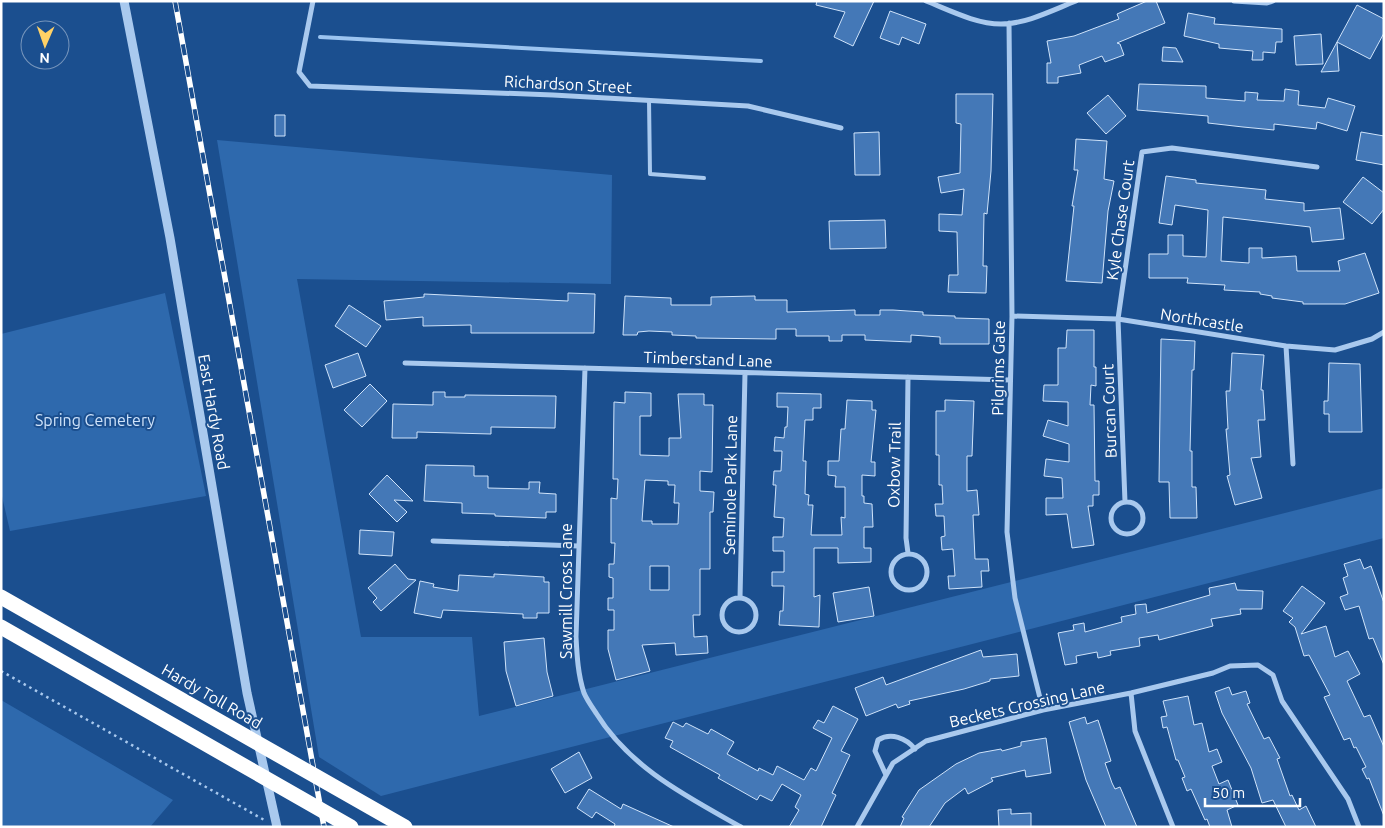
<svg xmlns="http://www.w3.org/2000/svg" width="1385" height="828" font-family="Ubuntu,sans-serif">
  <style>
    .green { fill: #2e69ad }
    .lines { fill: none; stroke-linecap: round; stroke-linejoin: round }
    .stream { stroke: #9cc4f0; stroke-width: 4 }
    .building { fill: #4478b7; stroke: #cfe3fa; fill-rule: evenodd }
    .path { stroke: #a9c9ee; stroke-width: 2.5; stroke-dasharray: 2.5 4; stroke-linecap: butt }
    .service { stroke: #a9c9ee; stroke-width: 4 }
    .minor { stroke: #a9c9ee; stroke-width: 5 }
    .tertiary { stroke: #a9c9ee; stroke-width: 9 }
    .rail-casing { stroke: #fff; stroke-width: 5.5 }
    .rail { stroke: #1b4f8f; stroke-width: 4; stroke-dasharray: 11; stroke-linecap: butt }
    .motorway-bridge { stroke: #fff; stroke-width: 15 }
    .labels { text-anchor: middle; stroke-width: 4; stroke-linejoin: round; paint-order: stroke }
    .street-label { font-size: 16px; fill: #fff; stroke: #1b4f8f }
    .park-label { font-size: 16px; fill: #cfe3fa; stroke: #1b4f8f }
  </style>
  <rect width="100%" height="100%" fill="#1b4f8f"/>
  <path class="green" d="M217,140l395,35 -1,109 -314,-5 64,358h111l7,79 905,-228v50l-1003,258 -62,-39z
    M165,293l41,203 -196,35 -9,-39v-158z
    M1,700l172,100 -23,27h-149z"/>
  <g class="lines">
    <path class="stream" d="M320,37l441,24"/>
  </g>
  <path class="building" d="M817,1h57l-21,45 -19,-9 11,-25 -29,-7z
    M1147,1h9l9,22 -48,20 3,1 4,11 -19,7 -3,-6 -23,9 2,8 -23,4v6h-11v-20h4l-4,-22 27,-5 45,-17 -2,-5z
    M1357,5l27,14v14l-14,26 -33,-17z
    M890,11l36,13 -7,20 -17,-7 -3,8 -19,-7z
    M1188,13l27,5 -1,6 68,5v13h-6l-1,11 -12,-1v8h-11l1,-9 -34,-3v-4l-35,-8z
    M1321,34l2,30 -27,1 -2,-29z
    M1337,42l2,29 -18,1z
    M1163,47l13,1 7,14 -21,-1z
    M1139,84l67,2v12l39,3v-9l13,1 -1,7 27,1 1,-12 14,2 -1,14 27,3 3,-10 27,8 -8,25 -30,-9 -1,7 -42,-5v6l-31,-3 -35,-4v-7l-71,-6z
    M956,94h37l-2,77 -4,43 -3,-1 -1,53h4l-1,27 -38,-1 1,-17h9l-1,-43 -18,-1v-17l23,1 2,-26 -23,4 -3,-16 22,-4 1,-49 -5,-1z
    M1108,95l18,21 -20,18 -19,-21z
    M275,115h10v21h-10z
    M879,132l1,43h-25l-1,-42z
    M1361,132l23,4v29l-28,-5z
    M1076,139l31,2 -3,38 10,2 -6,30 -6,72 -36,-2 8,-75h-2l6,-36h-4z
    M1166,176l30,4v3l70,7 -1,9 39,4v8l36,-3 4,31 -32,3 -2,-15 -87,-10 -2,44 28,2v-15h13v10l34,-2 1,15h43l-2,-10 27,-8 14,40 -34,11h-42v-2l-31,-4v-2l-12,-2v-2l-36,-2 1,-5 -38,-2 1,-5h-39v-24h19v-19h15v21l23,1 2,-47 -33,-5 -3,20 -13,-2z
    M1363,177l21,16v16l-12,15 -29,-22z
    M885,220l1,28 -56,1 -1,-28z
    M568,293l27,1 -1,39h-123v-8l-48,1v-9l-37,3 -2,-19 40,-4v-3l144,7z
    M625,296l46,2v7h40v-8l44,-1v4h32v12l68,-2v5h25v-5h13l30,2v3l32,1v2l34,1v25h-49v-7l-29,-2v7l-46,-2v-5h-23v6h-13v-5h-33v-7h-20v10l-80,-1v-2l-24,-1v-3l-23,-1 -11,1 -1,3h-14z
    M349,305l32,21 -15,21 -31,-21z
    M1067,330h27v37h2v19l-5,-1 -1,20h4l1,76h4v14h-6v11h-5l6,39 -22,3 -5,-34 -21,1v-17h17l-1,-20 -18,-2 2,-17 23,3v-18l-26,-8 5,-16 20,6v-24l-25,-1 1,-16h14v-37h8z
    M1161,339l34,2 -1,29h-2l-2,81h2v36h4l1,31h-27l-1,-36h-10z
    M358,353l8,23 -33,12 -8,-23z
    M1232,353l32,2 -3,35h2l2,30h-7l3,37 -10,1 11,40 -27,7 -8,-29 3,-1 -4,-46h2l-2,-38h4z
    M1329,363l31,1 2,68h-33v-18h-5v-13h4z
    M370,384l17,17 -25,26 -18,-17z
    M433,392h12v5h20v-2l91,1 -1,32 -64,-1v7l-74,-2v6h-25l1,-34 40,1z
    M625,392l26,1v23h-11v39l29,1v-18h12l-3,-44h26v11h9l-1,67 -12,-1v20l14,1 -1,20h-3v57h-10v46h-7l1,22 13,-1 1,17 -32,2 -1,-12 -33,2 8,26 -34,9 -8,-31v-19h6v-20h-6v-12h5v-20l-4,-1v-13h5l1,-21h-4v-45l6,1 1,-20h-5l1,-77 11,1zM645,480l23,1v4h7l-1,18h5l-1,21h-26v-3h-10zM650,566h19v24h-19z
    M777,393l44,1v14h-8v12h-8l-2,41h3l-1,33 4,1 -1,10h5l-2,30h31l-1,-18 4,1v-31h-10l1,-11 -8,-1v-14h11l2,-32h4l2,-29 25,1v9h4l-5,52h4v14l-13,-1v21h2v7l8,1 1,23h-9v21h7v14l-33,1v-15h-24v49l6,-2 -1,32 -40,-2 1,-14h3l1,-25h-12v-14h12v-21h-11v-14h10l1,-19 -10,-1 2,-32h-3l1,-14h7l1,-20h-8l1,-14 9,1 1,-11h2l1,-20h-11z
    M945,400l29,1 -2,55h-5v35l10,-1 2,25h-6l2,44h13l1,12h-8l1,16 -33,2 -1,-13h7l-2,-27 -11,1 -1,-13 4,-1 -1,-20h-8l-1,-12h8l-1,-19h-3v-30h-3v-44h9z
    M426,465l48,1v10h14v12l41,1v-7h11l-1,11 17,1v18h-10v6l-51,-2v-2l-33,-1v-10l-38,-2z
    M387,475l26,26 -19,-1 13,12 -10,10 -28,-28z
    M360,530l34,2 -2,24 -33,-2z
    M1360,559l4,10 7,-3 13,37v62l-11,-27 -4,1 -10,-33 -14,4 -5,-13 8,-3 -5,-16 5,-2 -4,-12z
    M395,564l13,15 8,1 -35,31 -8,-9 4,-4 -9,-10z
    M494,574l50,3v5h5v31h-12v5h-14v-4l-80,-4 -2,8 -27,-5 6,-32 14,3 -1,3 25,4 1,-16 35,2z
    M1235,583l2,7 26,1 -1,18h-22l1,5 -30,5 2,7 -54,14 -1,-5 -19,3 1,8 -30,5 1,4 -13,3 -1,-6 -21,4 1,7 -12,2 -7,-32 16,-3 -1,-5 11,-2 1,9 37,-10 -1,-5 15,-3 -1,-9 11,-1 1,9 63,-18 -1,-7z
    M1302,586l23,17 -24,31 25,-8 9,31 13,-6 12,23 -13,7 17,36 6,-2 14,32v69l-15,-38 -2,1 -5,-10 4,-2 -10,-20 -2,1 -4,-10 -6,2 -20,-43 6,-2 -21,-40 -5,1 -9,-29 -6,-5 4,-4 -10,-7z
    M869,587l5,29 -36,6 -5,-29z
    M544,638l3,34 6,24 -37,10 -10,-35 -2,-29z
    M981,650l2,7 34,-3 2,22 -29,3v2l-26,8 -55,12 1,3 -12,4 -2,-4 -30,12 -11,-28 28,-11 3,8z
    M1229,687l3,8 14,-4 4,12 -3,1 17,35 5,-2 11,21 -3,1 13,37 2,-1 7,15 7,-4 10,21h-30l-13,-27 -11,3 -11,-35 -29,-55 -7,-21z
    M1188,696l6,29 8,-2 7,29 8,-3 5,13 -10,4 7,18 9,-4 10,25 -11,5 5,17h-22l-3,-8 -2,1 -14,-31 -4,2 -5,-13 3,-1 -7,-17h-2l-9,-33 -4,1 -2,-11 6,-1 -4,-15z
    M833,706l25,13 -17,32 9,4 -18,38 4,2 -15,32h-32l10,-17 -4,-3 6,-12 -19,-11 -10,17 -12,-6 -3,5 -39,-22 2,-3 -50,-28 3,-6 -8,-3 8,-16 10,5 3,-4 22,11 3,-5 23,13 -7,12 31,17 1,-3 14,7 4,-9 27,14 7,-12 5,3 16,-33 -19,-10 5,-8 6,3z
    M1085,717l2,7 11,-4 13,41 -6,2 7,20 3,6 5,-2 17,40h-31l-20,-47 -17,-58z
    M1046,738l5,35 -25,4 -1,-7 -34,8 2,3 -25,13 -3,-6 -20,15 -16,24h-29l4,-9 -2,-1 17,-27 37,-26 23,-11 22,-4 1,2 19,-5v-4z
    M579,752l13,26 -27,15 -14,-24z
    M589,789l32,20 2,-5 51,23h-60l1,-3 -19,-12 -4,6 -15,-10z
    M1011,809v5l20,-1v14h-32l-1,-17z"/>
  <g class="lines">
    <path class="path" d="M1,671l265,150"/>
    <path class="service" d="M649,100l1,74 54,4"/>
    <path class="minor" d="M313,1l-14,71 11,14 243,9 195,11 93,22
      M926,1c23,9 50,23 75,23 25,0 52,-14 75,-23
      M1234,1l33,2 6,-2
      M1009,23l3,293 -5,216 8,66 28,112
      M1012,316l106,3 168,27 49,4 37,-11 12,-7
      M1286,346l7,118
      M405,363l605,17
      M585,368l-9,269c1,19 2,38 8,56 3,7 8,14 12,20 34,55 90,83 145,114
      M908,377l-2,161 2,15
      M1111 518a16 16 0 1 1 32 0a16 16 0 1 1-32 0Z
      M1125,502l-7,-183 24,-167 30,-4 145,19
      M433,541l145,5
      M891 572a18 18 0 1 1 36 0a18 18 0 1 1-36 0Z
      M722 615a17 17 0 1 1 34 0a17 17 0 1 1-34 0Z
      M740,598l5,-225
      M1131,693l4,38 38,96
      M886,775l-11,-24 3,-11c13,-8 28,-2 37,9
      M857,827l36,-64 33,-22 117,-31 88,-17 82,-20 17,-7 28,-1 15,10 9,26 66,98 11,28"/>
    <path class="tertiary" d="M124,1l46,237 77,455 30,134"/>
    <g class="rail-casing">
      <path id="rail" d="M175,1l149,826"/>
    </g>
    <use href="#rail" class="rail"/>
    <path class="motorway-bridge" d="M1,597l404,230
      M1,627l350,200"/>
  </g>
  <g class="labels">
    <g class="street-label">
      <text transform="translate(568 84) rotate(3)" y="6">Richardson Street</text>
      <text transform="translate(1120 220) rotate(-82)" y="6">Kyle Chase Court</text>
      <text transform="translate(1202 320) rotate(9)" y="6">Northcastle</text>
      <text transform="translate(708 359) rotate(2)" y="6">Timberstand Lane</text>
      <text transform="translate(998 368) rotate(-89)" y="6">Pilgrims Gate</text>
      <text transform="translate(1109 411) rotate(-92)" y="6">Burcan Court</text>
      <text transform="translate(214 412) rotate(80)" y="6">East Hardy Road</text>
      <text transform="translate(894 465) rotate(-89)" y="6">Oxbow Trail</text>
      <text transform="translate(730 485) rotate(-89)" y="6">Seminole Park Lane</text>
      <text transform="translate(566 591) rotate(-90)" y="6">Sawmill Cross Lane</text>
      <text transform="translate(212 696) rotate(30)" y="6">Hardy Toll Road</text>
      <text transform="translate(1027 704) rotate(-13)" y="6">Beckets Crossing Lane</text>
    </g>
    <g class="park-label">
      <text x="95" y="426">Spring Cemetery</text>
    </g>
  </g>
  <rect width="1385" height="828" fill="none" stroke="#ffffff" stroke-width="5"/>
  <g transform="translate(45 45) rotate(182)"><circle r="24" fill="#1b4f8f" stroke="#7695bc"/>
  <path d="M0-4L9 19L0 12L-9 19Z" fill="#ffd166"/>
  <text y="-8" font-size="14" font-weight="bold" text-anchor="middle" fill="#ffffff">N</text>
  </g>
  <path d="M1205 798v8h95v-8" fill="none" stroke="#ffffff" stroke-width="2.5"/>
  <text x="1212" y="798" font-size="15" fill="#ffffff" stroke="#1b4f8f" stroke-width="4" paint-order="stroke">50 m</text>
</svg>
